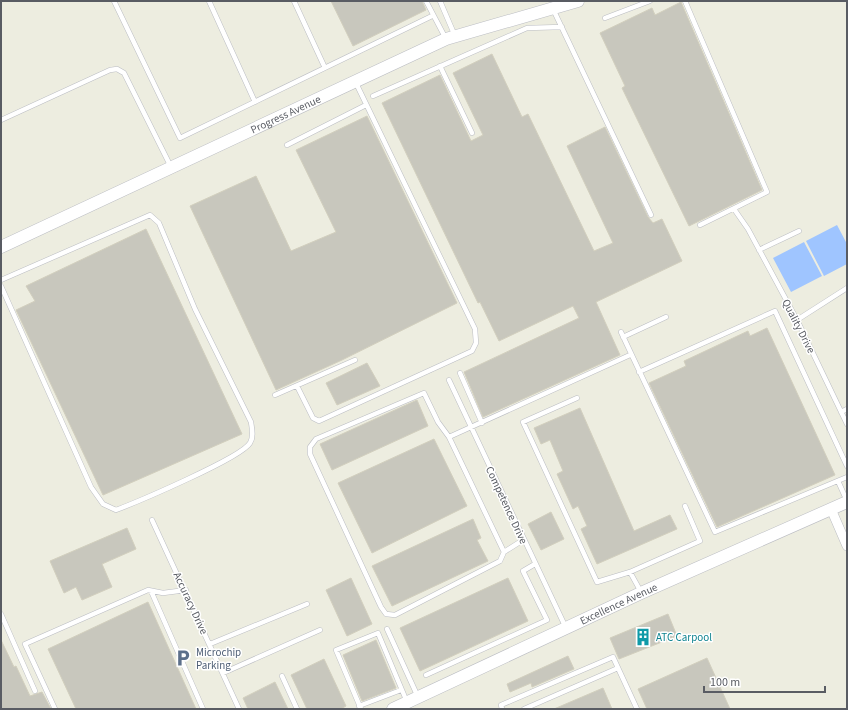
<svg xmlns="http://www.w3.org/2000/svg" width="848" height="710" font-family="'Source Sans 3',sans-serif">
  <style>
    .water { fill: #9fc5ff }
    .building { fill: #c8c7bd; stroke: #d2cfbe }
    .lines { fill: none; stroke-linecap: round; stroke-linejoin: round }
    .service-casing { stroke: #bbbdc3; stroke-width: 5.5 }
    .minor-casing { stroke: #bbbdc3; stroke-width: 10 }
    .tertiary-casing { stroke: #bbbdc3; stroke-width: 13 }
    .service { stroke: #fff; stroke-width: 4.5 }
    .minor { stroke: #fff; stroke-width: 9 }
    .tertiary { stroke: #fff; stroke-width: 12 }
    .labels { text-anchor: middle; stroke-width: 3; stroke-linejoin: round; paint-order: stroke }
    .street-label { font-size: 11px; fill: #595c63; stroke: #fff }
    .culture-label { font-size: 11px; fill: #0d838f; stroke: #fff; text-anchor: start }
    .service-label { font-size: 11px; fill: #4e5e75; stroke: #fff; text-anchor: start }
  </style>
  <rect width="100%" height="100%" fill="#edede0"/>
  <path class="water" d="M837,225l10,19v20l-23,12 -18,-35z
    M804,242l18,34 -31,16 -18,-34z"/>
  <path class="building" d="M331,1h91l4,9 -73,36z
    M681,2l81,188 -73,36 -67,-138 3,-2 -25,-53 52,-25 3,7z
    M492,54l30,63 6,-3 66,137 19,-8 -46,-97 38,-19 43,90 5,6 9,-4 20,42 -86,41 24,53 -137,62 -19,-45 115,-54 -6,-12 -74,35 -19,-39 -2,1 -96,-200 58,-28 31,66 12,-6 -30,-62z
    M367,116l90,187 -115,57 -66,30 -86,-184 66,-30 35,75 45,-19 -40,-82z
    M146,229l96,205 -139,61 -87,-185 19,-9 -9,-15z
    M767,328l68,147 -118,52 -68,-144 37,-17 -2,-5 64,-30 2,5z
    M367,363l13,23 -43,19 -11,-22z
    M417,400l11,26 -96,44 -12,-26z
    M580,408l54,123 36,-16 7,14 -80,35 -16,-35 6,-3 -9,-20 -5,3 -16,-35 6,-3 -13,-31 -9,4 -7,-16z
    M434,439l33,67 -95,47 -34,-70z
    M551,512l13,27 -23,11 -13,-26z
    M473,519l8,19 -4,2 11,21 -96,45 -20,-40z
    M127,528l9,21 -34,15 10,23 -30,13 -6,-13 -12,6 -14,-32z
    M351,578l21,46 -25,12 -21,-46z
    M508,578l20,43 -108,50 -20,-43z
    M148,602l48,107h-120l-28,-60z
    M668,614l9,22 -58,23 -9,-21z
    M1,640l13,27 2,-1 14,30 12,-4 9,17h-50z
    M376,640l20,48 -34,13 -19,-46z
    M568,656l6,13 -42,18 -1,-4 -21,9 -3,-8z
    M707,658l23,51h-83l-9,-20z
    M324,659l22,47 -5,3h-34l-16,-34z
    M275,682l13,27h-40l-5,-11z
    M603,688l9,21h-58z"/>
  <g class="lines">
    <g class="service-casing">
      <path id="service" d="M114,1l66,137 252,-122
        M209,1l46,101
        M294,1l31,67
        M426,1l20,38
        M440,1l15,35
        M685,1l82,191 -67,33
        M553,9l98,206
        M605,18l45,-17
        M440,66l32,67
        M373,96l154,-68 35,-1
        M1,120l109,-50 7,-1 7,4 47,94
        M287,145l79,-40
        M734,209l14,20 49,91 50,104
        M759,250l40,-19
        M1,280l149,-65 9,8 36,86 56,113c1,7 3,15 -1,21 -9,15 -113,59 -134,67l-13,-6 -12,-17 -90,-201
        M797,320l50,-32
        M621,332l94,200 132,-55
        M623,337l43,-20
        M639,372l136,-61 72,155
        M460,373l22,50
        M449,380l117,248
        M297,386l16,32 6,3 153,-70 4,-8 -1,-14 -120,-248
        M275,395l80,-35
        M577,398l-54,24 74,160 33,-10 70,-31 -15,-35
        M841,412l6,-3
        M449,437l181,-82
        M838,481l9,20
        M152,520l87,189
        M504,552l-55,-115 -11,-15 -14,-29 -108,46 -6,8v7l71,153 5,7 9,1 105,-54 4,-9 19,-12
        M630,572l11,20
        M151,591l52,118
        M1,614l34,77
        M387,629l31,68
        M210,644l97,-40
        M223,673l97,-43
        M426,675l121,-55 -24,-49 12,-7
        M282,676l15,33
        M359,706l42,-16
        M55,709l-30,-65 123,-54 15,3 23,-3
        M361,709l-25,-59 42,-17 29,69
        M502,709l-1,-4 112,-48 24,52
        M524,709l94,-41"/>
    </g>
    <g class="minor-casing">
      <path id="minor" d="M831,509l16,37"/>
    </g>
    <g class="tertiary-casing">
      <g id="tertiary">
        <path id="s1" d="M1,247l445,-208 132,-38"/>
        <path id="s2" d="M393,709l248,-116 206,-91"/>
      </g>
    </g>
    <use href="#service" class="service"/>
    <use href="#minor" class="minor"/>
    <use href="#tertiary" class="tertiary"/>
  </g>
  <defs>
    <g id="building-bare" transform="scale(1.38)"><path d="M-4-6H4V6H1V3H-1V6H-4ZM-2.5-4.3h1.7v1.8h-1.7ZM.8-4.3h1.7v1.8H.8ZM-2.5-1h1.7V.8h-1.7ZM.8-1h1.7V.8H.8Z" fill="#0f9aa8" stroke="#fff" stroke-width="2.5" paint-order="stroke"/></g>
    <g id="parking-bare" transform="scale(1.38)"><path d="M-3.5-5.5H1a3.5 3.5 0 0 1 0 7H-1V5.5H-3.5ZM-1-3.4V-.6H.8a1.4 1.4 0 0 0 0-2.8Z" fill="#5c6f8a" stroke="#fff" stroke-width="2.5" paint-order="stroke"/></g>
  </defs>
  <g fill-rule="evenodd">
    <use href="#building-bare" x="643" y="637"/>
    <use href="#parking-bare" x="183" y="658"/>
  </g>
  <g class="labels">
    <g class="street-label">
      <text dy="4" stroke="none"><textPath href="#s1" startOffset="314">Progress Avenue</textPath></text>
      <text transform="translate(799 326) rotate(63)" y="4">Quality Drive</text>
      <text transform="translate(507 505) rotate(65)" y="4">Competence Drive</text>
      <text transform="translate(191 603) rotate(65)" y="4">Accuracy Drive</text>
      <text dy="4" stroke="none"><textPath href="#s2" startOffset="249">Excellence Avenue</textPath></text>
    </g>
    <g class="culture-label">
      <text x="656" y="641">ATC Carpool</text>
    </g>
    <g class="service-label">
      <text x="196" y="656">Microchip<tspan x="196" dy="13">Parking</tspan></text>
    </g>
  </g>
  <rect width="848" height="710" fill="none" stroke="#595c63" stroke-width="4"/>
  <path d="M704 686v6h121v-6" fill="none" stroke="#595c63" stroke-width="2"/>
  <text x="710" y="686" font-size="12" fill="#595c63" stroke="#ffffff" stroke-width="3" paint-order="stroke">100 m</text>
</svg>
